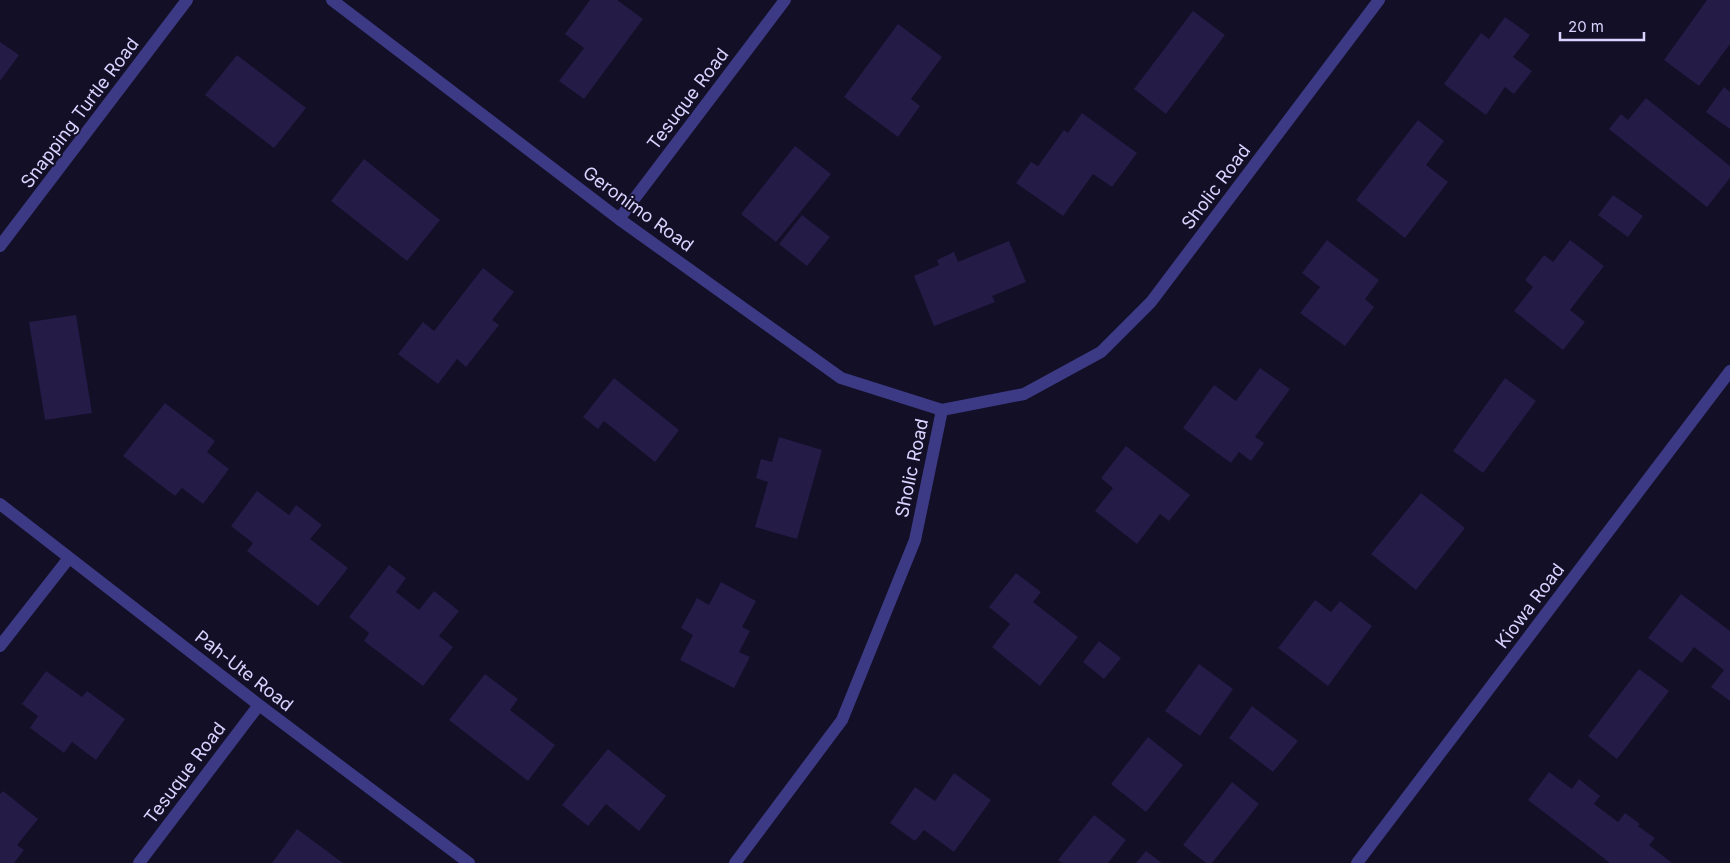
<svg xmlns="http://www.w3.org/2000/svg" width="1730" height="863" font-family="Inter,sans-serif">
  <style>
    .building { fill: #241b47 }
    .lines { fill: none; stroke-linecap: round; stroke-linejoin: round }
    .service { stroke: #3d3a85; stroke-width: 12 }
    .minor { stroke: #3d3a85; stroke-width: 12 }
    .tertiary { stroke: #3d3a85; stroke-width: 12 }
    .labels { text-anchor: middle; stroke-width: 4; stroke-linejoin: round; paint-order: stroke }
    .street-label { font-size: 18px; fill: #d9d4ff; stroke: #130f26 }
  </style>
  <rect width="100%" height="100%" fill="#130f26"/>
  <path class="building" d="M590,0h27l26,19 -59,80 -25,-18 25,-33 -19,-14z
    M1707,0h23v44l-31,42 -35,-26z
    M1193,11l32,24 -59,79 -32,-25z
    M1505,17l25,18 -17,22 19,14 -18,23 -9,-7 -19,28 -42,-31 37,-51 8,6z
    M898,24l44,33 -31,42 9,7 -22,31 -54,-40z
    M0,42l19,13 -19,26z
    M237,55l69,53 -32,40 -69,-53z
    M1724,87l6,5v37l-24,-17z
    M1646,98l84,68v12l-23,29 -98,-78 12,-15 7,6z
    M1082,113l55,40 -25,34 -19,-13 -30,42 -47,-33 15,-21 7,4 26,-36 4,3z
    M1418,120l26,21 -18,24 22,17 -43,56 -49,-38z
    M795,146l36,28 -55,68 -35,-28z
    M364,159l76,61 -33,41 -76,-60z
    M1613,195l30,21 -15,21 -30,-22z
    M802,215l28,22 -23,29 -28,-22z
    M1327,240l52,40 -14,19 9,8 -29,39 -45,-33 20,-26 -18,-14z
    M1570,240l34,26 -34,44 15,12 -22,28 -49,-39 19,-24 -8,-7 19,-25 9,7z
    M1009,241l17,41 -34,14 3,6 -61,24 -20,-50 25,-11 -2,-5 17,-8 4,10z
    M483,268l31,24 -22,28 7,5 -33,42 -9,-8 -19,25 -40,-30 25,-32 11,9z
    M76,315l16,98 -47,7 -16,-98z
    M1260,368l30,21 -35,48 9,6 -13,18 -12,-9 -8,11 -48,-35 31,-43 22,16z
    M614,378l65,52 -24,32 -51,-41 -6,8 -15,-12z
    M1505,378l31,23 -53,72 -30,-22z
    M165,403l50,38 -8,11 22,17 -26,35 -21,-16 -7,8 -52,-40z
    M779,437l43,13 -25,89 -42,-12 13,-45 -12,-4 5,-19 11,3z
    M1126,446l64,49 -21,26 -9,-7 -23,30 -42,-33 18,-23 -12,-10z
    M257,491l32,24 7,-10 26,20 -12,14 38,29 -30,38 -71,-55 6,-8 -22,-17z
    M1421,493l44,35 -49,62 -45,-36z
    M389,565l17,13 -10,14 23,18 15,-19 25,20 -20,25 14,11 -30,39 -59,-45 5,-8 -20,-16z
    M1016,573l25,19 -8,10 45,35 -38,49 -48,-39 18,-23 -21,-17z
    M721,582l35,19 -14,26 8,4 -11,21 11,5 -16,31 -54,-28 13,-25 -12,-7 16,-30 12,7z
    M1681,594l49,37v70l-19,-14 13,-17 -30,-23 -12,16 -34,-25z
    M1315,600l16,12 9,-11 32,25 -44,60 -50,-38z
    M1099,641l22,17 -17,21 -21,-17z
    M1199,664l34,25 -33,47 -35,-25z
    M1639,669l30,22 -52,68 -29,-23z
    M46,671l36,26 5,-6 38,28 -29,41 -24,-18 -8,11 -34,-25 8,-12 -16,-12z
    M485,674l33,25 -8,11 45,35 -27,36 -79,-61z
    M1252,706l46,35 -25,31 -44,-34z
    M1148,737l35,28 -37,47 -35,-28z
    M608,749l58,47 -27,35 -33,-27 -18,22 -26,-21z
    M1549,772l23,17 7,-10 21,17 -6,8 24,18 7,-9 15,11 -2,2 17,12 -6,7 23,18h-62l-82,-63z
    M954,773l37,27 -37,52 -30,-22 -9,11 -25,-18 25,-36 20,14z
    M1232,782l27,22 -47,59h-6l-23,-18z
    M3,791l35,28 -21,26 7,5 -10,13h-14v-69z
    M1094,815l32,25 -18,23h-46l-4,-3z
    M297,829l46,34h-71z
    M1146,851l16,12h-26z"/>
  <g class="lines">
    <path class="service" d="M0,646l69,-88"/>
    <path class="minor" d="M332,0l287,219 222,159 101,32
      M619,219l166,-219
      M0,246l187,-246
      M0,504l259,201 210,158
      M139,863l120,-158
      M735,863l107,-143 73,-180 27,-130 82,-16 77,-42 50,-50 228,-302"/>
    <path class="tertiary" d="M1357,863l373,-492"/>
  </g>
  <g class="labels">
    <g class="street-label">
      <text transform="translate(688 99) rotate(-53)" y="6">Tesuque Road</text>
      <text transform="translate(80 113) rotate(-53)" y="6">Snapping Turtle Road</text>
      <text transform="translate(1216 187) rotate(-53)" y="6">Sholic Road</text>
      <text transform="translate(638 209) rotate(36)" y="6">Geronimo Road</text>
      <text transform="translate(912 468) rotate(-78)" y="6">Sholic Road</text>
      <text transform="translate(1530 606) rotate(-53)" y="6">Kiowa Road</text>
      <text transform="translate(244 671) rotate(38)" y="6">Pah-Ute Road</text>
      <text transform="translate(185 773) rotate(-53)" y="6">Tesuque Road</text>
    </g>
  </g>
  <path d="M1560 32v8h84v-8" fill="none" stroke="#d9d4ff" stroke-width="2.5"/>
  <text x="1568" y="32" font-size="15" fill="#d9d4ff" stroke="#130f26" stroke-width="4" paint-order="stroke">20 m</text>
</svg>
